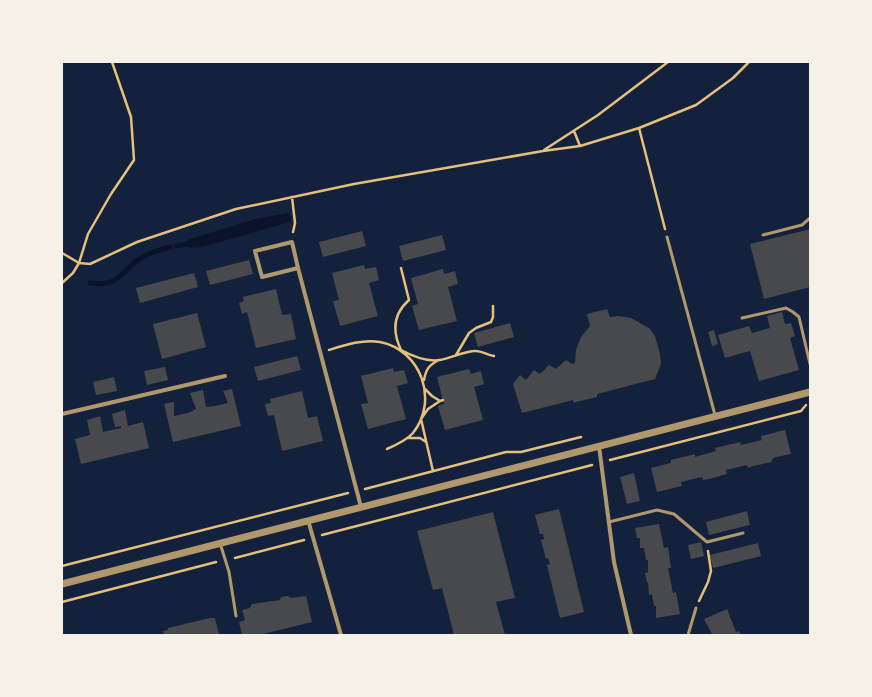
<svg xmlns="http://www.w3.org/2000/svg" width="872" height="697" font-family="Mulish,sans-serif">
  <style>
    .water { fill: #0b132b }
    .lines { fill: none; stroke-linecap: round; stroke-linejoin: round }
    .stream { stroke: #0b132b; stroke-width: 5 }
    .building { fill: #48494c }
    .path { stroke: #e5c07b; stroke-width: 2.5 }
    .service { stroke: #b1986c; stroke-width: 3 }
    .minor { stroke: #b1986c; stroke-width: 4 }
    .tertiary { stroke: #b1986c; stroke-width: 7 }
  </style>
  <rect width="100%" height="100%" fill="#14213d"/>
  <path class="water" d="M288,213l4,5 -2,4 -88,25 -12,1 -3,-8 68,-21z"/>
  <g class="lines">
    <path class="stream" d="M177,246l11,-2
      M90,283c28,4 28,-8 48,-23 10,-7 20,-10 32,-13"/>
  </g>
  <path class="building" d="M810,229v58l-46,12 -14,-55z
    M362,231l4,15 -43,11 -4,-15z
    M442,235l4,15 -43,11 -4,-15z
    M249,260l4,14 -43,11 -4,-14z
    M364,265l1,4 11,-2 3,13 -10,3 9,33 -38,10 -7,-25 6,-1 -7,-27z
    M443,269l1,5 11,-3 3,13 -10,3 9,34 -38,9 -7,-24 6,-2 -7,-26z
    M194,273l4,14 -58,16 -4,-15z
    M276,289l6,26 9,-1 5,25 -40,9 -9,-36 -5,2 -3,-11 5,-2 -1,-4z
    M607,309l3,8 8,-1 13,2 18,10 6,8 5,18 1,10 -6,15 -58,15v3l-21,5 -2,1 -1,-3 -51,13 -9,-29 7,-9 6,5 8,-10 6,4 9,-9 7,4 10,-9 6,4 3,-1 1,-13 5,-13 9,-11 -3,-12z
    M782,312l3,12 6,-1 4,13 -5,2 9,32 -40,11 -9,-30 -25,7 -7,-23 31,-9 3,7 18,-5 -3,-12z
    M197,313l9,34 -44,12 -9,-35z
    M510,323l4,14 -36,10 -4,-14z
    M714,330l4,14 -6,2 -4,-14z
    M297,356l4,14 -43,11 -4,-14z
    M165,367l3,13 -21,5 -3,-14z
    M393,368l1,4 10,-2 4,13 -11,3 9,33 -38,10 -7,-25 7,-1 -7,-27z
    M469,369l2,5 10,-3 3,13 -10,3 9,33 -38,10 -7,-24 6,-2 -7,-27z
    M114,377l3,14 -21,4 -3,-13z
    M232,389l9,37 -68,16 -9,-38 10,-2v14l14,-3 8,-4 -6,-16 13,-3 3,17 9,-1 13,-3 -5,-12z
    M302,391l6,27 9,-2 6,25 -41,10 -8,-36 -6,1 -3,-12 6,-1 -1,-4z
    M125,410l3,16 15,-4 6,26 -68,16 -6,-25 15,-4 -3,-15 13,-4 3,16 18,-4v-2l-6,1 -3,-13z
    M785,430l6,24 -15,3 -4,2v3l-19,4 -5,2 -1,-3 -21,5 1,4 -18,5 -6,1 -1,-3 -21,5 1,4 -25,6 -6,-24 20,-5v-3l24,-6v3l21,-6 -1,-3 25,-6 1,3 21,-5 -1,-4z
    M634,473l6,28 -13,3 -7,-27z
    M559,509l25,103 -24,6 -13,-53 3,-1 -2,-6 -2,1 -5,-19 3,-1 -1,-5h-3l-5,-19z
    M747,511l3,14 -41,10 -3,-13z
    M493,512l22,86 -19,4 9,33h-51l-12,-47 -9,2 -16,-59z
    M659,524l5,24 4,-1 3,21h-3l5,25 3,-1 4,22 -24,4v-12h-2l-2,-12 -3,1 -1,-13 -1,1 -2,-10 3,-1v-12h-2l-2,-12h-4v-10h-3l-2,-10z
    M701,542l3,14 -13,3 -3,-14z
    M758,543l3,13 -48,12 -3,-13z
    M288,596l3,2 15,-2 6,26 -53,13h-17l-3,-13 6,-2 -3,-10 8,-2 2,-4 28,-4 1,-3z
    M727,609l9,23 3,-1 2,4h-32l3,-1 -8,-15z
    M210,618h5l4,17h-55l-1,-4 5,-1v-2z"/>
  <g class="lines">
    <path class="path" d="M639,128l26,101
      M574,131l6,15
      M544,150l54,-35 70,-53
      M292,197l3,26 -2,9
      M62,253l17,10 11,1 47,-22 99,-33 118,-25 189,-33 37,-5 59,-18 57,-23 37,-27 16,-16
      M401,268l8,32c-16,14 -17,31 -8,50 11,6 26,12 39,10 12,-2 22,-8 34,-9 8,-1 12,4 20,5
      M62,283l11,-10 6,-10 9,-29 23,-40 23,-34 -3,-43 -19,-55
      M329,350c16,-5 34,-11 51,-8 41,8 59,58 33,91 -6,7 -17,12 -26,16
      M456,355l13,-22 7,-5 15,-6 2,-5v-11
      M424,380c2,-11 5,-15 15,-20
      M425,389l7,7 8,5 3,-1
      M407,438h13l6,4
      M610,460l191,-49 5,-6
      M433,471l-12,-52 7,-10 12,-8
      M365,489l141,-37h15l60,-15
      M322,535l270,-70
      M235,558l69,-18
      M62,566l286,-73
      M699,601l9,-19 3,-11 -3,-20
      M62,602l154,-40"/>
    <path class="service" d="M763,235l39,-10 8,-7
      M667,237l48,178
      M742,318l44,-10 7,4 6,5 11,47
      M609,522l48,-12 17,4 33,28 36,-9
      M220,543l9,29 7,44
      M688,635l8,-27"/>
    <path class="minor" d="M298,268l-6,-26 -37,9 7,26 36,-9 63,239
      M62,414l163,-38
      M599,446l15,116 17,73
      M308,520l33,115"/>
    <path class="tertiary" d="M62,584l748,-192"/>
  </g>
  <rect width="872" height="697" fill="none" stroke="#f6f1e7" stroke-width="126"/>
</svg>
